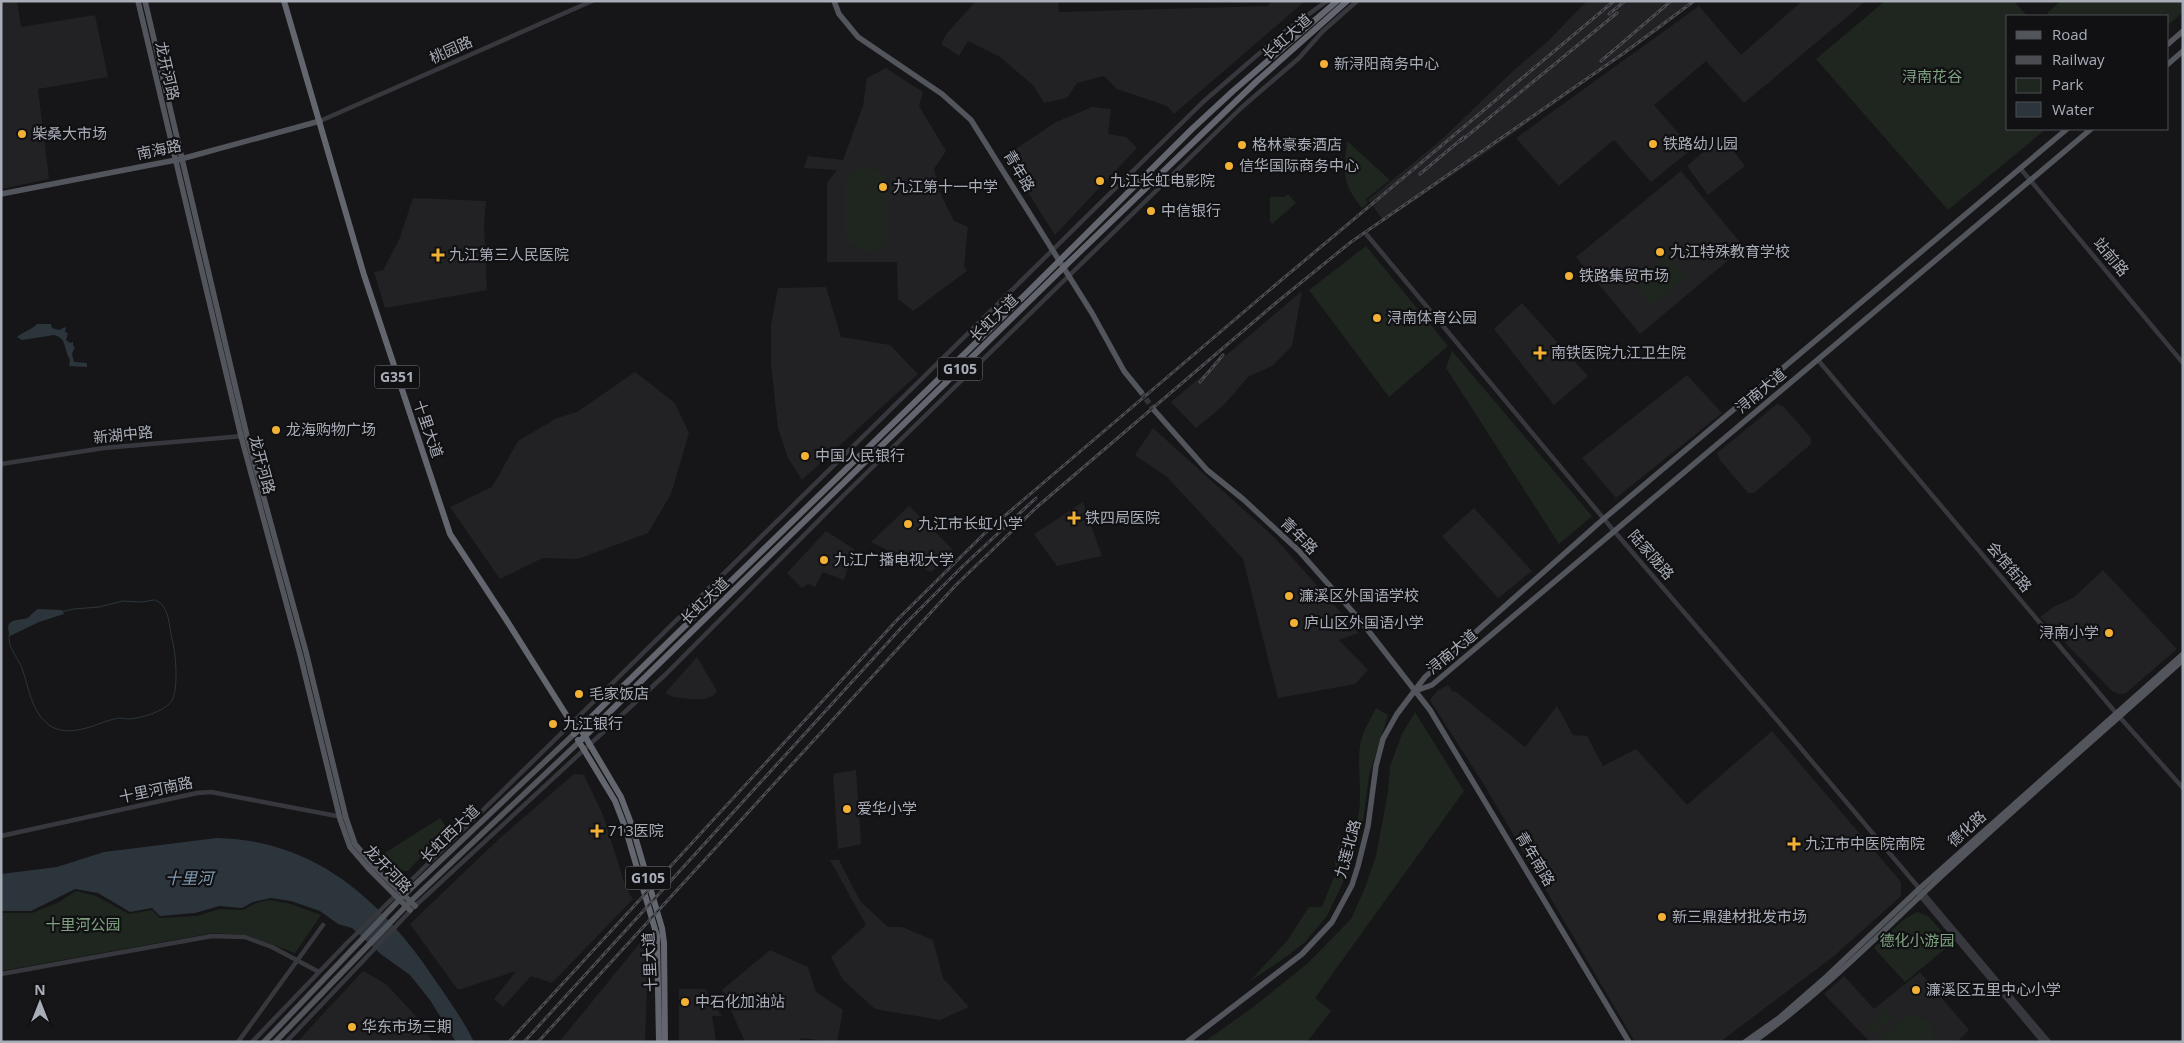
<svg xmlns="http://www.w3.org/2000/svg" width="2184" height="1043" font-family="'Open Sans','Noto Sans SC',sans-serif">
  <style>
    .built { fill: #222225 }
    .green { fill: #1e261f }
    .water { fill: #2c353c }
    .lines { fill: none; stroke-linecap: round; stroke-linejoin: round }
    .stream { stroke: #2c353c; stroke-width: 1 }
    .major-tunnel { stroke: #333438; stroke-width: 5.5; stroke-dasharray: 5.5 3; stroke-linecap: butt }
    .minor { stroke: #37383d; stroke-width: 4.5 }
    .major { stroke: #53555c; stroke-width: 5.5 }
    .highway { stroke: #63666e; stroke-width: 6 }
    .rail-casing { stroke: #4a4c52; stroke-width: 3 }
    .rail { stroke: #111113; stroke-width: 1; stroke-dasharray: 4; stroke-linecap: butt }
    .poi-dot { fill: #f2b134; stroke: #111113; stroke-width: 2 }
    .labels { text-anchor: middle; stroke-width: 4.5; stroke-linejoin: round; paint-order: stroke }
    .shield { fill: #111113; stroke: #7b7e86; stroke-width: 1 }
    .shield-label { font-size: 14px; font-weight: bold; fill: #a8adb8 }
    .street-label { font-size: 15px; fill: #a8adb8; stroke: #111113 }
    .poi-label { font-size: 15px; fill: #a8adb8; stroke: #111113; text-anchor: start }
    .park-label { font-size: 15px; fill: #7fa381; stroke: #111113 }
    .water-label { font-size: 16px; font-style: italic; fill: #7f9bb3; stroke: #111113 }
  </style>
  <rect width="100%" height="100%" fill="#161618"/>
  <path class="built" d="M17,1l4,26 74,-12 13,62 -70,12 11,90 -48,10v-187z
    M976,1h82l1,11 209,-6 4,-5h33l-131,113 -7,-8 -50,-17 -13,-13 -27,7 -10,15 -23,5 -10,-17 -34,-29 -32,-16 -9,15 -18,-12 6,-11z
    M1587,1h109l-37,29 -178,126 -97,65 -16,-21 72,-59 74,-71 33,-28z
    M1802,1h64l-122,102 -38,-42 -52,44 38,44 -41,33 -37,-42 -55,46 -43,-48 183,-132 42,49z
    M886,68l37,24 -4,14 27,45 -12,18 5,22 15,30 14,6 -4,39 3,5 -54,40 -15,-12 -1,-37h-70v-79l10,-13 -33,-2 4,-12 35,4 20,-54 4,-28z
    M1092,107l19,2 -3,25 18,3 11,11 -82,87 -50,-79 51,-34z
    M1722,136l23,30 -37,29 -21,-29z
    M1681,171l63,76 -104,87 -64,-77z
    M413,198l73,3 -2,24 3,65 -102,18 -11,-36 9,-2 16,-30z
    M826,287l15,50 49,8 28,29 -116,106 -14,-22 -10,-30 -7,-64v-39l7,-37z
    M1302,291l-10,55 -20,20 -24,11 -25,29 -27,22 -25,-26z
    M1522,303l66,73 -34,29 -60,-76z
    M635,372l40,31 14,30 -18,61 -23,39 -70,26 -35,-1 -43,21 -50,-72 42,-20 26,-46 39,-23 20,-6z
    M1687,375l35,38 -106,85 -34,-40z
    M1777,404l7,3 27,31v6l-57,49h-6l-28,-33 -3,-7z
    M1153,428l122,110 84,95 -20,7 29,30 -13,14 -77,14 -35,-139 -76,-82 -32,-22z
    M1083,502l19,54 -45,10 -23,-32z
    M909,506l44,44 -22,22 -60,-30z
    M1474,508l58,63 -34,27 -56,-62z
    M826,531l28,18 -10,31 -21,-8 -8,15 -7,-3 -6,4 -15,-15z
    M2103,570l74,79 -51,44 -7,1 -7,-3 -72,-74 13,-10 20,-9z
    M697,657l20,34 -4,5 -9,3h-15l-16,-2 -8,-4z
    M1448,685l5,7 2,-1 70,56 32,-41 16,29 14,1 16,30 33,-17 51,56 85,-74 129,151v14l-67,60 -114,86h-85l-152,-259 -50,-78 -3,-5 7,-9z
    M856,770l5,74 -23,5 -5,-75z
    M574,774l10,1 19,40 23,73 7,11 -81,84 -21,-7 -28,31 -9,-8 22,-28 -58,19 -48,-66 91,-87z
    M830,860h9l21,41 28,26h14l31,13 10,38 26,29 -29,13 -65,-11 -32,-29 -12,-23 35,-32z
    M649,932l-4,110h-86z
    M770,950l38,17 8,25 27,18 -6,32 -36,-4 -2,4h-54l-23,-52z
    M363,971l23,13 38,41 8,17h-135z
    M1920,972l49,58 -12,12h-87l-46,-48 20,-18 30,33z
    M679,989h26l17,27h-10l4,26h-37z"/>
  <path class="green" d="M1885,1h129l13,15h-19v113h38l-98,81 -132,-151z
    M2061,1h122v11l-15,13v-9h-118l-3,-3z
    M1347,141l43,39 -24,19 2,4 -6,5c-21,-26 -18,-35 -15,-67z
    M866,166l14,5 5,6 3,8v52l-8,12 -14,3 -6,-1 -11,-8 -4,-7v-52l8,-12z
    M1288,194l8,9 -24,21 -2,-3v-24h15z
    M1366,246l82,100 -59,51 -80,-107z
    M1668,254l18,21 -34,30 -18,-21z
    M1452,351l140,165 -33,28 -113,-176z
    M1376,708l12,7 -19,61 -6,46 -12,43 -24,51 -22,26 -15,12 -41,28 38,-41 22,-34h13l14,-35 -1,-10 3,-15c36,-23 15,-73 23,-106 3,-11 10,-23 15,-33z
    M1415,712l49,79 -149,207 16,13 -24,31h-103l48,-34 56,-45 43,-44 14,-31 11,-32 12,-64 2,-26 12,-32z
    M440,818l7,11 -39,42c-13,1 -19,-6 -28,-15z
    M76,891l20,5 33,18 23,-4 8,8 37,-2 23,-7 23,1 13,-7 14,-3 21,4 30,11 -26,38 -49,-18 -33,-2 -212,38v-58h31l25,-10z
    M1917,912l11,4 24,27 -47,39 -31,-34 29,-28z
    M1887,1009l6,8 -20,17 -6,-7z
    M1910,1015h8l13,8 3,15 -4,4h-48l-2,-3 22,-19z"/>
  <path class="water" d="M37,324h14l1,4 7,2 7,-3 -1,5 3,1 -2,7 4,3 3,-1v4l2,1 -3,7 2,8 13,1v4l-18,-1 1,-6c-6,-10 -3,-22 -16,-25l-32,5 -5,-3c6,-5 16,-8 20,-13z
    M38,609l24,1 2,4 -25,8 -29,14c-8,-21 13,-14 19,-19 3,-3 5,-6 9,-8z
    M217,838c103,2 170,68 223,149 12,18 25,36 34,55h-18l-26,-42 -20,-25 -28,-20 -30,-27 -14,-4 -18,-13 -29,-10 -20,-3 -18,4 -11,6 -23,-2 -24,7 -35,3 -8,-8 -22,4 -32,-19 -23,-4 -44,22h-30v-37l56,-7 47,-15z"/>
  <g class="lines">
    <path class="stream" d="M155,600c15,5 14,28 17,39 4,13 7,53 -1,63 -8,10 -30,16 -42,17 -5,0 -9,-2 -15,0 -19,5 -45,20 -65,6 -18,-14 -20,-37 -27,-57 -6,-14 -16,-21 -12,-38l7,-5 25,-9 32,-7 25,-2 24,-6 18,1z"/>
    <path class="major-tunnel" d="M1141,392l13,18"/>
    <path class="minor" d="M320,121l272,-120
      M2020,168l163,195
      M1367,235l247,296 163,189 272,322
      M1818,360l298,353 67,75
      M1,464l103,-16 139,-12
      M1,836l196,-43 14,-1 131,25
      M1917,892l126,150
      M1,974l211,-38 33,1 27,10 47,25
      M238,1042l85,-117
      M252,1042l95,-99 231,-226 625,-615 81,-70 43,-31
      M286,1042l129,-136 251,-232 178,-179 397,-387 58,-50 24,-27 34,-30"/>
    <path class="major" d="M138,1l103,435 59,218 40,165 10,28 18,21 42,42
      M145,1l102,435 59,216 40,166 9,26 17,20 43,42
      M834,1l5,13 19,23 84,57 29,26 121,193 32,58 17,21
      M2168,44l15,-13
      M2168,64l15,-13
      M1,194l180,-35 139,-38
      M1154,410l53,60 36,29 56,52 61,69 70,90 199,332
      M1415,691l17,-6 659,-556
      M264,1042l138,-145 172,-163
      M275,1042l136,-141 168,-159
      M1187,1042l115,-88 30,-32 20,-37 6,-19 10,-40 8,-60 7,-27 14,-25 28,-37 175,-155 467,-393
      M1745,1042l34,-24 47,-41 93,-88 264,-235
      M1753,1042c70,-49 130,-112 193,-170 78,-72 158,-141 237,-212"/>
    <path class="highway" d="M284,1l80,274 86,259 57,87 65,103
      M576,726l4,2 41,69 11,29 30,102 2,15 1,99
      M574,734l455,-443 163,-162 41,-38 104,-90
      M578,740l37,61 10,26 32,109 2,106
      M579,742l484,-474 194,-187 90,-80"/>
    <g class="rail-casing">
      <path id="rail" d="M1609,14l16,-13
        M1601,61l70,-60
        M1461,141l156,-128
        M1420,174l44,-37
        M1200,382l23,-27
        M509,1042l388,-422 91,-90 285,-243 341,-286
        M524,1042l378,-415 61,-61 73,-68
        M538,1042l418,-457 82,-79 239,-204 74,-60 273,-189 70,-52"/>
    </g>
    <use href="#rail" class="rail"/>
  </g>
  <g class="poi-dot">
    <circle cx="1324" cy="64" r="5"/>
    <circle cx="22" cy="134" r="5"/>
    <circle cx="1653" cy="144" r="5"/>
    <circle cx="1242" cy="145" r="5"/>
    <circle cx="1229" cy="166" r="5"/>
    <circle cx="1100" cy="181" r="5"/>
    <circle cx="883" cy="187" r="5"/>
    <circle cx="1151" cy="211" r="5"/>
    <circle cx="1660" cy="252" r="5"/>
    <path d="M435.5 247.5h5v5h5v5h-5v5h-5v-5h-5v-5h5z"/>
    <circle cx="1569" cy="276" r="5"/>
    <circle cx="1377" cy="318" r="5"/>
    <path d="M1537.5 345.5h5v5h5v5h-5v5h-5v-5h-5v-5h5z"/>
    <circle cx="276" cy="430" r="5"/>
    <circle cx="805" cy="456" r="5"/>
    <path d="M1071.5 510.5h5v5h5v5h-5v5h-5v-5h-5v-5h5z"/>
    <circle cx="908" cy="524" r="5"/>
    <circle cx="824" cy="560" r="5"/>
    <circle cx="1289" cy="596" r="5"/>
    <circle cx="1294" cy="623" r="5"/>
    <circle cx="2109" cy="633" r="5"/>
    <circle cx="579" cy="694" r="5"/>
    <circle cx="553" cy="724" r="5"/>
    <circle cx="847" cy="809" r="5"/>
    <path d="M594.5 823.5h5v5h5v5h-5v5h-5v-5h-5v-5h5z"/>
    <path d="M1791.5 836.5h5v5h5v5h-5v5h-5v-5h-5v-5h5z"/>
    <circle cx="1662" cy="917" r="5"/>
    <circle cx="1916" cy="990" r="5"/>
    <circle cx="685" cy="1002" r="5"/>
    <circle cx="352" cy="1027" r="5"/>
  </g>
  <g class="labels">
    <g class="shield">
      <rect x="937.5" y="357.5" width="45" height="23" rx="4"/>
      <rect x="374.5" y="365.5" width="45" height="23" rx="4"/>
      <rect x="625.5" y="866.5" width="45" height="23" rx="4"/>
    </g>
    <g class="shield-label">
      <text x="960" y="374">G105</text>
      <text x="397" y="382">G351</text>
      <text x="648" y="883">G105</text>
    </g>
    <g class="street-label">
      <text transform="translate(1287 37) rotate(-42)" y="5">长虹大道</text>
      <text transform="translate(451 50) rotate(-24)" y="5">桃园路</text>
      <text transform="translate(167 71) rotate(77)" y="5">龙开河路</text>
      <text transform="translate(159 150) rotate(-12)" y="5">南海路</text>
      <text transform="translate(1019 171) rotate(59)" y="5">青年路</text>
      <text transform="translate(2111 257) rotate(50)" y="5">站前路</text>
      <text transform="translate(994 318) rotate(-44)" y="5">长虹大道</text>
      <text transform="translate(1761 391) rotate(-40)" y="5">浔南大道</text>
      <text transform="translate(428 429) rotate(71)" y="5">十里大道</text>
      <text transform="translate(123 435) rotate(-6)" y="5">新湖中路</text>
      <text transform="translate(262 465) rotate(75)" y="5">龙开河路</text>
      <text transform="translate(1299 536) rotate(45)" y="5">青年路</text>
      <text transform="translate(1651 555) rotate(49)" y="5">陆家陇路</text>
      <text transform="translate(2009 567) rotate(50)" y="5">会馆街路</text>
      <text transform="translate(705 601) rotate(-44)" y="5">长虹大道</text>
      <text transform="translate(1452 652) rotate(-40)" y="5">浔南大道</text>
      <text transform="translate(156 790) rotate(-12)" y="5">十里河南路</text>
      <text transform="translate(1967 829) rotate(-42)" y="5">德化路</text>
      <text transform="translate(450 834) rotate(-44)" y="5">长虹西大道</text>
      <text transform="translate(1348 849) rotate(-75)" y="5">九莲北路</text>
      <text transform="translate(1535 859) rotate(59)" y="5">青年南路</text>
      <text transform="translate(388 869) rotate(46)" y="5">龙开河路</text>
      <text transform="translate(650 962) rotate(-93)" y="5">十里大道</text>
    </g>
    <g class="poi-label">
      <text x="1334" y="69">新浔阳商务中心</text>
      <text x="32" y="139">柴桑大市场</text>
      <text x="1663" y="149">铁路幼儿园</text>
      <text x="1252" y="150">格林豪泰酒店</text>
      <text x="1239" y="171">信华国际商务中心</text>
      <text x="1110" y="186">九江长虹电影院</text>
      <text x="893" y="192">九江第十一中学</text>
      <text x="1161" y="216">中信银行</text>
      <text x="1670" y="257">九江特殊教育学校</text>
      <text x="449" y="260">九江第三人民医院</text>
      <text x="1579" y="281">铁路集贸市场</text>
      <text x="1387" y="323">浔南体育公园</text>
      <text x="1551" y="358">南铁医院九江卫生院</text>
      <text x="286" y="435">龙海购物广场</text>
      <text x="815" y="461">中国人民银行</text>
      <text x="1085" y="523">铁四局医院</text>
      <text x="918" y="529">九江市长虹小学</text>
      <text x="834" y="565">九江广播电视大学</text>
      <text x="1299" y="601">濂溪区外国语学校</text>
      <text x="1304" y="628">庐山区外国语小学</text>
      <text x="2099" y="638" text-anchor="end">浔南小学</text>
      <text x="589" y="699">毛家饭店</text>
      <text x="563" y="729">九江银行</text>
      <text x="857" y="814">爱华小学</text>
      <text x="608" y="836">713医院</text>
      <text x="1805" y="849">九江市中医院南院</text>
      <text x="1672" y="922">新三鼎建材批发市场</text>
      <text x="1926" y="995">濂溪区五里中心小学</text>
      <text x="695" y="1007">中石化加油站</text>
      <text x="362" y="1032">华东市场三期</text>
    </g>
    <g class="park-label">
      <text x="1932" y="82">浔南花谷</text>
      <text x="83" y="930">十里河公园</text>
      <text x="1917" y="946">德化小游园</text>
    </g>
    <g class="water-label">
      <text x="189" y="884">十里河</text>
    </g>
  </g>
  <rect width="2184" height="1043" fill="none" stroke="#a8adb8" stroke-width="5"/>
  <rect x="2006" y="15" width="162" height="115" fill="#111113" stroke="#4d4f55"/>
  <rect x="2016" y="31" width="25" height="8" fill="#53555c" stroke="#4d4f55"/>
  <text x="2052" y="40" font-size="15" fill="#a8adb8">Road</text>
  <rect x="2016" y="56" width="25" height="8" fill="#4a4c52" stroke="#4d4f55"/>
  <text x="2052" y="65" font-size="15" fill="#a8adb8">Railway</text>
  <rect x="2016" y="78" width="25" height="15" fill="#1e261f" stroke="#4d4f55"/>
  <text x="2052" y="90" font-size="15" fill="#a8adb8">Park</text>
  <rect x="2016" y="102" width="25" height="15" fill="#2c353c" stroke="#4d4f55"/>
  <text x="2052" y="115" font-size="15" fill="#a8adb8">Water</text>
  <g transform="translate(40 1003)" stroke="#111113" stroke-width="4" paint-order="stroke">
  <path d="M0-4L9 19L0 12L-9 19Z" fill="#a8adb8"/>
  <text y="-8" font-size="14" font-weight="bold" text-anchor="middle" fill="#a8adb8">N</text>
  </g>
</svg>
